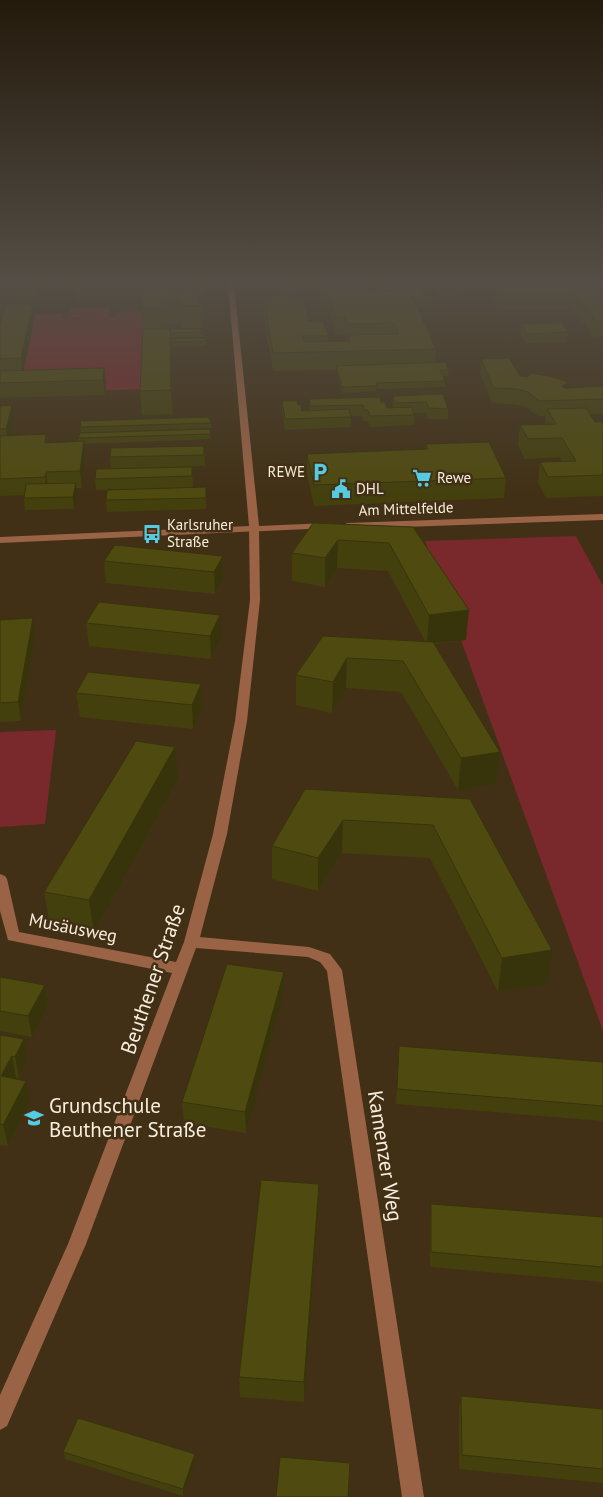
<svg xmlns="http://www.w3.org/2000/svg" width="603" height="1497" font-family="'PT Sans',sans-serif">
  <style>
    .green { fill: #79292b }
    .lines { fill: none; stroke-linecap: round; stroke-linejoin: round }
    .minor { fill: #9a6345; fill-rule: evenodd }
    .tertiary { fill: #9a6345; fill-rule: evenodd }
    .wall { fill: #44400e }
    .shaded-wall { fill: #37340b }
    .building { fill: #4f4a10; stroke: #37340b }
    .labels { text-anchor: middle; stroke-width: 5; stroke-linejoin: round; paint-order: stroke }
    .far-poi-label { font-size: 15px; fill: #f9eede; stroke: #413015; text-anchor: start }
    .far-street-label { font-size: 15px; fill: #f9eede; stroke: #413015 }
    .street-label { font-size: 18px; fill: #f9eede; stroke: #413015 }
    .near-street-label { font-size: 21px; fill: #f9eede; stroke: #413015 }
    .near-poi-label { font-size: 21px; fill: #f9eede; stroke: #413015; text-anchor: start }
  </style>
  <rect width="100%" height="100%" fill="#413015"/>
  <path class="green" d="M70,308h40l-1,9 -41,1z
    M144,311l2,78 -93,3 -53,-1 8,-76 55,-2 -1,6 53,-2 1,-5z
    M576,536l27,50v445l-178,-490z
    M56,730l-11,94 -45,3v-95z"/>
  <g class="lines">
    <path class="minor" d="M254,526l5,3 1,71 -13,121 -20,113 -27,103 109,10 21,7 12,16 82,527h-22l-75,-526 -7,-9 -12,-5 -112,-9 -110,296 -79,182 -7,4v-35l68,-151 104,-271 -164,-33 -8,-29v-37l5,2 2,3 12,53 157,30 8,-20 29,-108 22,-113 15,-121 -1,-71z"/>
    <path class="tertiary" d="M228,284h6l25,242 68,-3 5,3 -2,2 -330,15v-6l249,-11z
      M603,514v6l-256,9 -5,-3 5,-3z"/>
  </g>
  <path class="wall" d="M0,284h41l-2,17 -23,1 -1,-4h-9l-1,4h-5z
    M75,284h127v13h-4v6h4l1,25h-22v-4h-14v5h-24l-2,-22 1,-9 -66,2z
    M282,284h16v8h-14z
    M313,284h52l2,7h12l-1,-4 -3,1v-4h45l5,13 8,4 -1,5 -15,1 19,42 -1,14 14,7 -1,6h-5l2,5v6l-69,2v2l-34,2 -6,-23 -63,1 -10,-58v-17l25,1 17,4v4l4,16 19,15 -1,6 20,-1 -2,-7h-9l-8,-25v-4h-8l-1,-10h5l-1,-4h-8z
    M435,284h28l1,2 -1,9 -23,1z
    M491,284h101l3,6 8,2v45h-11l-7,-14h-5l-8,-15h-3v2h-71l-3,-9 1,-15h-5z
    M35,317l-12,54 81,-3 2,15 -1,12 -105,3v-71z
    M522,324l46,8 -1,10 -41,1 -5,-9z
    M170,329h33v8l-32,1v1l34,-1 1,8 -34,1 1,67 -31,1 -2,-24z
    M481,359l39,17 49,7 -1,5 35,11v15h-13l5,8h8v74l-57,2 -8,-16 2,-20 22,-1 -2,-4 -35,2 -7,-14 2,-20 25,-1 1,-8h-8l-12,-9 -10,-2 -24,-2 -12,-30z
    M443,394l5,15v10h-20l-2,-6h-12v12l-44,2 -2,-6h-4l-2,-5h-11v11l-66,3 -3,-18v-11l16,4 4,6 7,-1v-11l72,3 6,6h6v-12z
    M0,406l14,15 -3,14 35,-1 1,9 32,-1 -1,-4 3,-5 -1,-12 131,2v5l-111,4 110,-3 1,10 -127,5 1,13 -3,31h-6l1,7 -3,14 -49,1 -1,-12v-3l-24,1z
    M426,444l80,34 -2,20 -190,8 -7,-32v-20l119,-4z
    M204,446l1,20 -94,3 -1,-12z
    M192,467l1,21 -97,2 -1,-11z
    M206,487v22l-99,3 -1,-12z
    M313,523l100,4 53,113 -32,4 66,108 -4,32 -38,6 -57,-98 -55,-4 -14,25 -36,-8v-30l27,-39 102,5 -37,-70 -51,-3 -12,19 -33,-6v-28z
    M223,556v22l-8,16 -109,-11 -2,-22z
    M99,602l122,36 -10,21 -122,-13 -3,-23z
    M33,618l2,19 -14,84 -21,1v-102z
    M201,684l1,24 -9,21 -113,-12 -4,-24z
    M178,779l-84,154 -44,-8 -6,-33z
    M305,789l165,10 77,185 -49,8 -68,-134 -88,-5 -24,38 -46,-12v-33z
    M0,977l45,8 3,21 -16,31 -32,-6z
    M284,993l-38,140 -62,-10 -2,-21z
    M0,1035l28,25 -9,18 -3,-1 -1,2 15,23 -22,44 -8,-1z
    M399,1046l204,16v59l-207,-17z
    M319,1184v21l-15,197 -64,-5 -1,-20z
    M431,1204l172,13v65l-173,-15v-49z
    M461,1396l142,13v74l-144,-14v-59z
    M63,1452l132,2v7l-12,35 -118,-37z"/>
  <path class="shaded-wall" d="M38,284h3l1,3 -3,14 -2,-13z
    M4,285l2,13 -1,4 -2,-13z
    M33,304l2,13 -12,55 -2,-14z
    M170,329l2,22 1,63 -2,-24z
    M104,368l2,15 -1,12 -2,-15z
    M569,383l-2,15 -5,-12z
    M12,405l2,16 -5,23 -3,-15z
    M84,441l1,16 -3,31 -2,-17z
    M46,472l2,17 -1,5 -2,-17z
    M76,483l1,12 -3,14 -1,-12z
    M338,540l-1,28 -12,19v-29z
    M223,556v22l-8,16 -1,-22z
    M469,610l-3,30 -39,4 2,-29z
    M220,615l1,23 -10,21 -1,-23z
    M33,618l2,19 -14,84 -3,-19z
    M347,658l-1,30 -14,25 1,-31z
    M201,684l1,24 -9,21 -1,-24z
    M175,747l3,32 -84,154 -5,-33z
    M500,752l-4,32 -38,6 3,-32z
    M343,820l-1,33 -24,38v-33z
    M552,950l-5,34 -49,8 4,-34z
    M284,972v21l-38,140 -1,-21z
    M45,985l3,21 -16,31 -4,-21z
    M24,1039l4,21 -9,18 -4,-21z
    M12,1056l4,21 -10,20 -5,-21z
    M26,1081l4,21 -22,44 -5,-21z
    M319,1184v21l-15,197v-20z
    M195,1454v7l-12,35v-7z"/>
  <path class="building" d="M0,284h38l-1,4 -23,1 1,-4h-11l-1,4h-3z
    M75,284h85l-86,2z
    M283,284h15v3l-14,1z
    M314,284h51l2,7 -29,1v-1h-14l-1,-5 -8,1z
    M378,284h42l5,13h6l2,4 -19,1 -5,-12 -29,1z
    M440,284h23l1,2h-24z
    M496,284h65l1,4h8l-2,-4h24l3,6h7l1,2v28h-8l-8,-14h-5l-7,-15h-5l1,3h-71z
    M409,290l27,59 -163,4 -10,-57 25,-1v4l15,-1 6,23h14l5,15h-26l2,6 46,-1 -2,-6 50,-1 -4,-11 -46,1 -3,-7h-9l-8,-25z
    M167,291v4l12,-1v-3h19v12h4v3h-22v-4l-14,1v4h-25l1,-15z
    M319,295h9v5h-8z
    M304,296l1,5h-1l-1,-3 -15,1v-2z
    M6,304h27l-12,54 -21,1v-32z
    M562,323l6,9 -41,2 -5,-10z
    M143,329h27l1,61 -31,1z
    M170,329h33v3l-33,1z
    M205,338v3l-34,1v-3z
    M509,358l11,18 7,1 5,-4 25,5 12,5 -7,3 3,2 38,-2v13l-64,2 -11,-9 -11,-3 -23,-1 -13,-29z
    M445,362l4,8 -9,1 5,10 -69,2 1,3 -35,1 -6,-21z
    M104,368l-1,12 -103,3v-12z
    M443,394l5,15 -19,-1 -3,-6 -31,1 -2,-7z
    M380,397l1,5h4l2,6 25,-1 2,8 -44,1 -2,-6h-4l-1,-5 -53,1 -1,-7z
    M282,401h15l1,4h3l1,6 47,-2 2,8 -66,2z
    M12,405l-6,24h-6v-23z
    M586,408l9,14h8v53l-55,2 -8,-15 36,-1 -14,-23 -34,1 -8,-14 36,-1 -9,-15z
    M209,417l2,6 -130,4 -1,-6z
    M210,429l1,5 -133,4 2,-5z
    M46,434l-1,9 39,-2 -4,30 -34,1 -1,5 -45,2v-43z
    M489,442l17,36 -192,7 -7,-31 121,-5 -2,-5z
    M204,446v9l-94,2 1,-9z
    M192,467v9l-97,3 1,-10z
    M76,483l-3,14 -49,1 2,-14z
    M206,487v11l-100,2 1,-10z
    M313,523l100,4 56,83 -40,5 -40,-72 -51,-3 -13,18 -33,-5z
    M115,545l108,11 -9,16 -110,-11z
    M99,602l121,13 -10,21 -124,-13z
    M33,618l-15,84 -18,1v-83z
    M323,636l110,6 67,110 -39,6 -58,-97 -56,-3 -14,24 -37,-7z
    M88,672l113,12 -9,21 -116,-12z
    M136,741l39,6 -86,153 -45,-8z
    M305,789l165,10 82,151 -50,8 -69,-133 -90,-5 -25,38 -46,-12z
    M227,964l57,8 -39,140 -63,-10z
    M0,977l45,8 -17,31 -28,-5z
    M0,1035l24,4 -9,18 -3,-1 -11,20 25,5 -23,44 -3,-1z
    M399,1046l204,16v44l-206,-17z
    M261,1180l58,4 -15,198 -65,-5z
    M431,1204l172,13v50l-172,-15z
    M461,1396l142,13v60l-141,-14z
    M78,1418l117,36 -12,35 -120,-37z
    M280,1457l70,6 -2,34h-72z"/>
  <linearGradient id="sky" x2="0" y2="1"><stop stop-color="#241a0c"/><stop offset="0.57" stop-color="#544e46"/><stop offset="1" stop-color="#544e46" stop-opacity="0"/></linearGradient>
  <rect width="603" height="494" fill="url(#sky)"/>
  <defs>
    <g id="parking-bare" transform="scale(1.5)"><path d="M-3.5-5.5H1a3.5 3.5 0 0 1 0 7H-1V5.5H-3.5ZM-1-3.4V-.6H.8a1.4 1.4 0 0 0 0-2.8Z" fill="#55cae0" stroke="#413015" stroke-width="2.5" paint-order="stroke"/></g>
    <g id="supermarket-bare" transform="scale(1.5)"><path d="M-6-5.5h2.5l.6 2H6L4.5 2H-2.5L-4.4-4H-6ZM-1.5 3.2a1.3 1.3 0 1 0 .1 0ZM3 3.2a1.3 1.3 0 1 0 .1 0Z" fill="#55cae0" stroke="#413015" stroke-width="2.5" paint-order="stroke"/></g>
    <g id="civic-bare" transform="scale(1.5)"><path d="M-.6-6.5H3V-4.5H.6V-3L4-1V1h2V6H-6V1h2V-1L-.6-3ZM-1.2 2.5V6h2.4V2.5Z" fill="#55cae0" stroke="#413015" stroke-width="2.5" paint-order="stroke"/></g>
    <g id="bus-bare" transform="scale(1.5)"><path d="M-5-6H5V4H4V6H2V4H-2V6H-4V4H-5ZM-3.5-4V0h7V-4ZM-3.5 1.2v1.5H-2V1.2ZM2 1.2v1.5H3.5V1.2Z" fill="#55cae0" stroke="#413015" stroke-width="2.5" paint-order="stroke"/></g>
    <g id="school-bare" transform="scale(1.5)"><path d="M0-5L7-2L0 1L-7-2ZM-4 1L0 2.5L4 1V4Q0 6-4 4Z" fill="#55cae0" stroke="#413015" stroke-width="2.5" paint-order="stroke"/></g>
  </defs>
  <g fill-rule="evenodd">
    <use href="#parking-bare" x="320" y="472"/>
    <use href="#supermarket-bare" x="422" y="478"/>
    <use href="#civic-bare" x="341" y="489"/>
    <use href="#bus-bare" x="152" y="534"/>
    <use href="#school-bare" x="34" y="1118"/>
  </g>
  <g class="labels">
    <g class="far-poi-label">
      <text x="305" y="477" text-anchor="end">REWE</text>
      <text x="437" y="483">Rewe</text>
      <text x="356" y="494">DHL</text>
      <text x="167" y="530">Karlsruher<tspan x="167" dy="17">Straße</tspan></text>
    </g>
    <g class="far-street-label">
      <text transform="translate(406 509) rotate(-2)" y="5">Am Mittelfelde</text>
    </g>
    <g class="street-label">
      <text transform="translate(73 928) rotate(11)" y="6">Musäusweg</text>
    </g>
    <g class="near-street-label">
      <text transform="translate(153 979) rotate(-71)" y="7">Beuthener Straße</text>
      <text transform="translate(385 1156) rotate(81)" y="7">Kamenzer Weg</text>
    </g>
    <g class="near-poi-label">
      <text x="49" y="1113">Grundschule<tspan x="49" dy="24">Beuthener Straße</tspan></text>
    </g>
  </g>
</svg>
